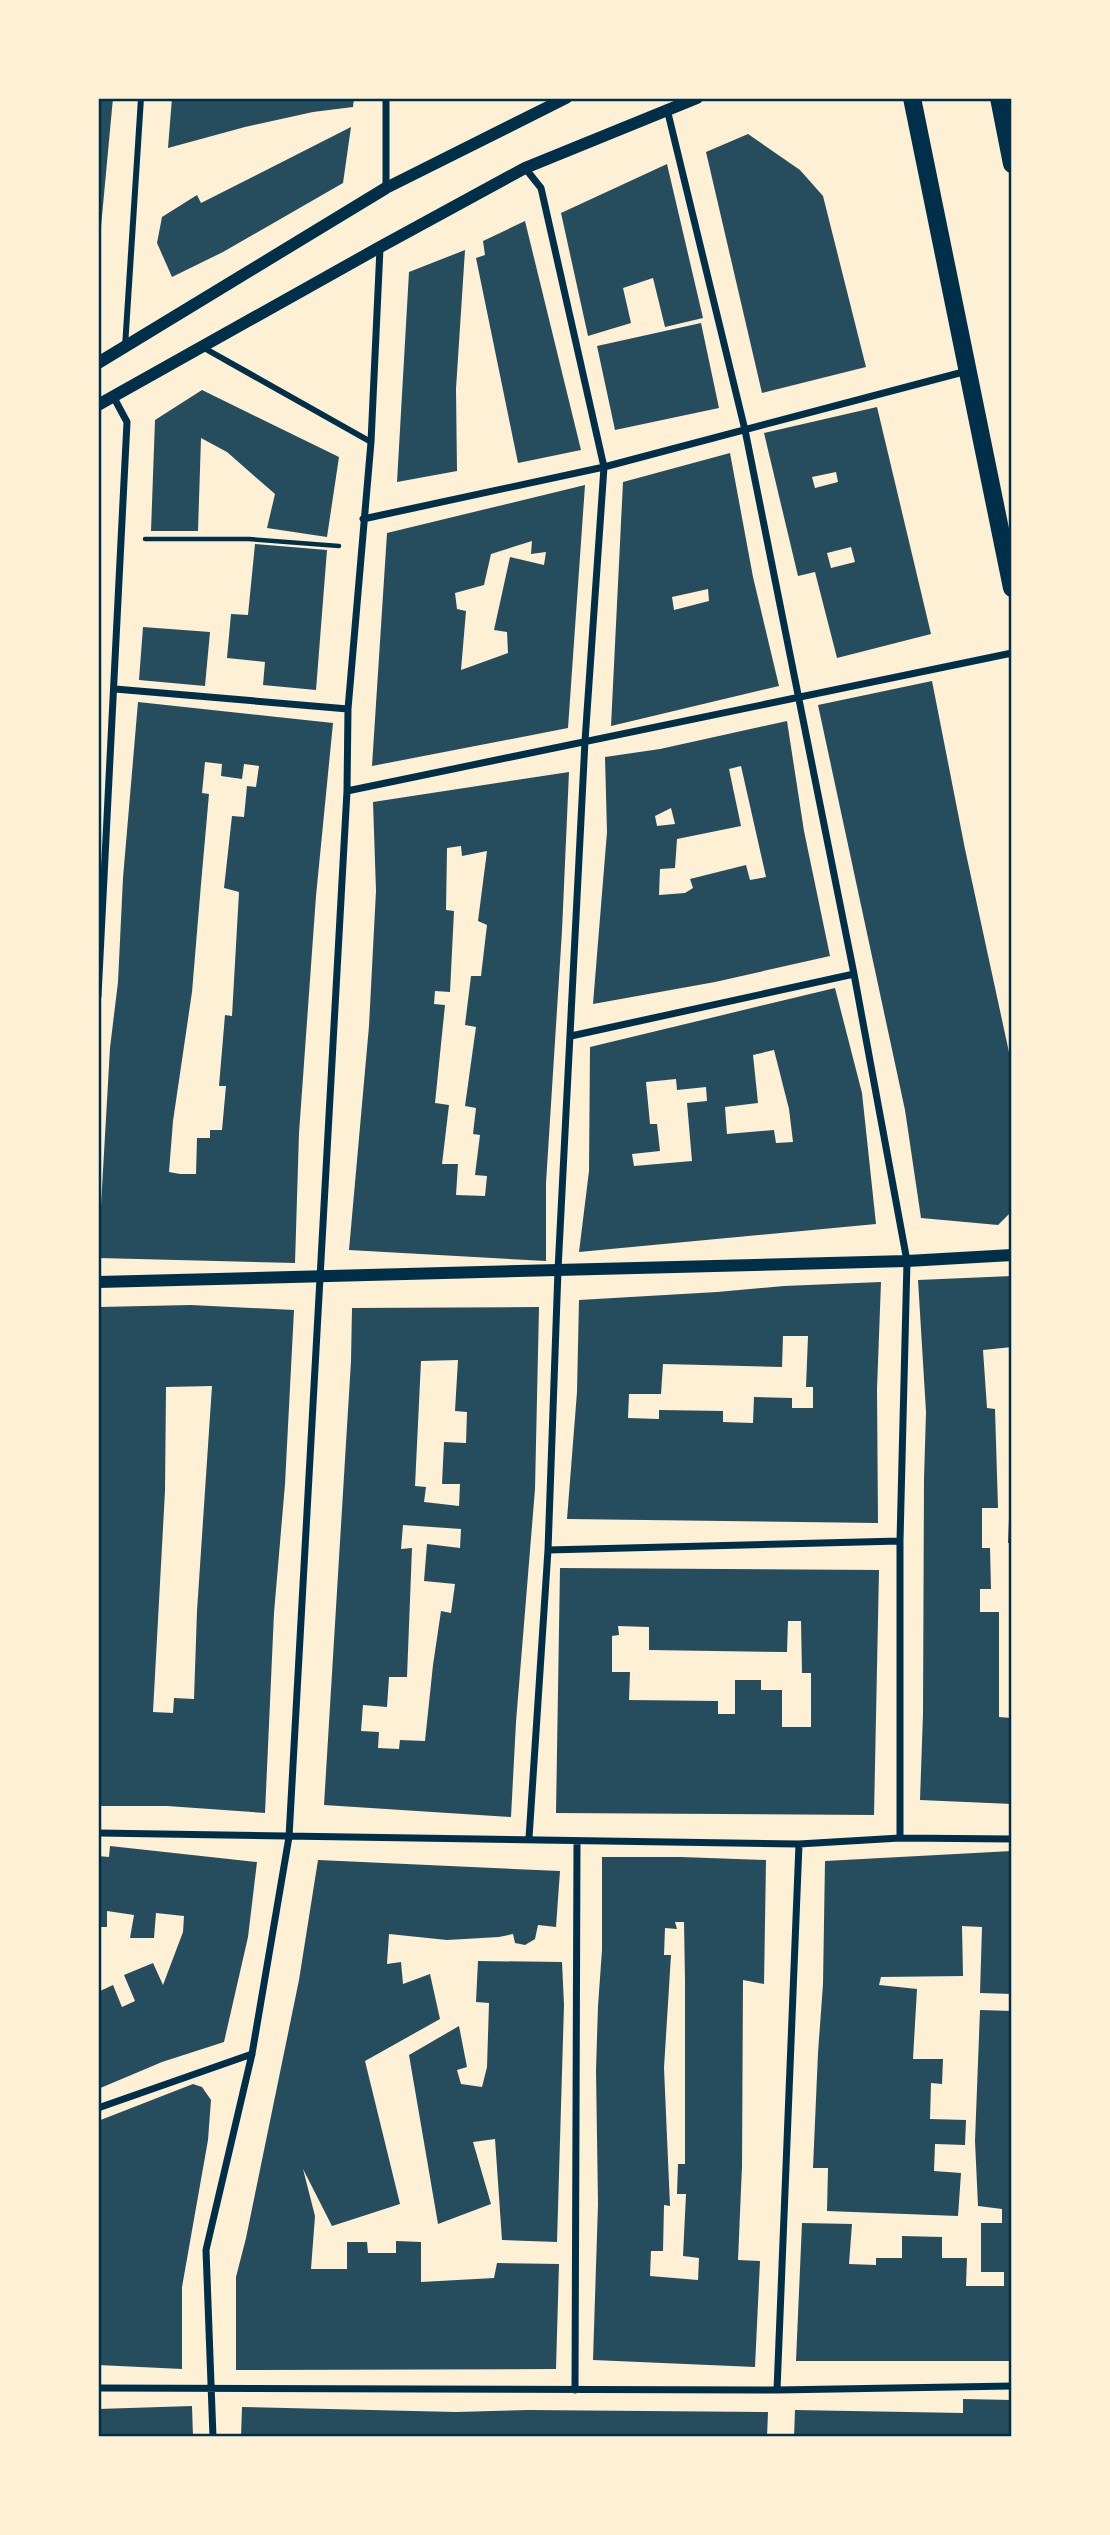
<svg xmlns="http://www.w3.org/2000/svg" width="1110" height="2535" font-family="Roboto,sans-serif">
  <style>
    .building { fill: #264d5e; fill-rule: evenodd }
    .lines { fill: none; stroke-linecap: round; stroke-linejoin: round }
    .path { stroke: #003049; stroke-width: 4.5 }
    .pedestrian { stroke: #003049; stroke-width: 6 }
    .minor { stroke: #003049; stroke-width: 7 }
    .tertiary { stroke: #003049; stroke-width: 12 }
    .primary { stroke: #003049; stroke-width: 18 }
    .neatline { fill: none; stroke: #003049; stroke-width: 2.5 }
  </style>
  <rect width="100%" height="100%" fill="#fdf0d5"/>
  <path class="building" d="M98,98h15l-15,161z
    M172,98h182l-1,9 -40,5 -68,15 -77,21z
    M351,127l-8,56 -120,69 -51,25 -15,-34 5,-26 35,-22 4,8z
    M748,134l52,36 23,26 43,171 -104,26 -56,-241z
    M667,164l36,154 -38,9 -12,-49 -30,10 8,35 -43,13 -27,-123z
    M525,221l56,229 -63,13 -42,-205 9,-3 -2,-14z
    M465,250l-9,139 1,82 -60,11 12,-210z
    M701,323l18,85 -104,22 -18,-84z
    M202,390l137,67 -12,80 -60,-9 8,-34 -48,-42 -26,-14 -3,93h-47l4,-111z
    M877,407l54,227 -94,24 -22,-86 -17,4 -34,-143zM836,472l2,10 -23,6 -3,-11zM851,547l4,15 -24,6 -4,-15z
    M730,453l23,124 26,109 -168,40 12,-244zM708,589l1,12 -35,9 -2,-13z
    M585,485l-17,243 -196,38 15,-233zM532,541l-1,13 15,-2 -2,13 -34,-8 -16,73 13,2 1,21 -47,17 5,-59 -9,-2 -2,-16 29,-8 7,-31z
    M255,544l72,6 -11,140 -53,-5 2,-23 -38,-4 4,-44 17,1z
    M143,627l67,5 -5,54 -66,-6z
    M932,681l33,168 47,217v145l-14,14 -77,-7 -16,-108 -87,-405z
    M138,702l195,21 -17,173 -17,237 -4,130 -197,-5 12,-210 8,-66 5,-104zM205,762l17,2 -1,12 21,3 2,-15 15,2 -3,21 -9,-1 -3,31 -12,-1 -8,72 15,4 -7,124 -7,-1 -6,71h7l-4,44h-12v8h-13l-1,36h-16l-11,-2 4,-51 19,-129 9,-108 8,-90 -7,-1z
    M787,721l17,110 26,125 -115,26 -122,22 14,-172 -2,-75 55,-8zM741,766l25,111 -16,3 -4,-15 -56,14 3,9 -8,5 -26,2 1,-26 15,-1 2,-29 64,-13 -12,-57zM671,808l4,16 -18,2 -2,-10z
    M569,772l-7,159 -16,252v78l-197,-11 20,-224 7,-135 -3,-89zM461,846l1,10 25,-5 -9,70 9,4 -6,51h-10l-6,49 11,2 -11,79 11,2 -3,26 7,1 -5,40 12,1 -2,20 -29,-1 2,-31h-16l7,-59 -14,-2 10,-98 -11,-1 1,-13 15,1 4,-81 -8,-1 1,-62z
    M835,988l27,105 14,131 -297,28 10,-81 1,-124zM774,1050l15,59 4,33 -17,1 -2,-13 -47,4 -2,-27 33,-4 -5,-48zM676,1079l1,11 29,-3 1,14 -20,2 5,58 -58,5 -2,-12 28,-3 -3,-27h-7l-4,-42z
    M1012,1276v71l-29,3 4,58 8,1 3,99h-16v40h8l1,41h-11v23h19v105l13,1v86l-92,-4 3,-86 1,-235 2,-67 -8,-132z
    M881,1282l-4,107 1,134 -311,-4 10,-127 2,-92 138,-8 67,-6zM783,1336h25l-2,51h7v21h-21v-10l-38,-1 -1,26 -30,-1v-11l-64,-1v9l-31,-1 1,-24h32l2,-30 119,3z
    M191,1305l103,5 -9,174 -11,129 -9,200 -98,-7h-69l1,-499zM212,1386l-15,225 -3,88 -20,-1 -1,15 -20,-1 12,-221 1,-104z
    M539,1307l-4,182 -19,233 -5,95 -187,-12 27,-444 1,-53zM458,1360l-3,51 12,1 -1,31 -22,-1 -2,42h18l-1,22 -35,-4 2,-15 -11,-1 6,-125zM403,1525l58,4 -1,19 -33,-4 -3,37 31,3 -4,29 -10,-2 -8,54 -8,76 -25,-1 -1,9 -21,-1 1,-16 -18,-1 2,-26 24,2 2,-30h18l5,-129 -11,1z
    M1010,1497h2v46h-4z
    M560,1568l319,2 -5,245 -318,-2zM788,1621h13l1,52h9v54h-29v-37h-21v-10h-26v34h-17v-13l-89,-1 1,-28h-18v-36l7,-1 -1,-9 31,1v23l138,2z
    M1010,1599h2v94h-3z
    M110,1846l147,16 -9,75 -24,105 -62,20 -64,27v-97l15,-7 9,22 13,-6 -11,-26 29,-12 10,22 20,-53 1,-16 -28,-3 -2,25h-24l4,-23 -27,-4v16h-9v-71l11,1z
    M1012,1851v143l-32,-1 2,-66 -20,-1 1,50 -82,1 -2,8 38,4 -4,70h30l-1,25 -11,-1 -1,36 36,1 -1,25 -30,-1 -1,27 27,2 -3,43 -131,-5 1,-43h-15l5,-115 5,-69 2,-123z
    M602,1857h79l85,3 -2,124 -21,-4 -1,186 -4,94 22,1 -5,106 -162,-7 5,-156 -2,-134 2,-64 4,-56zM675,1922h9l1,58v184h-7l-1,30h9l-3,62 16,2 -1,22 -48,-4 1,-25h12l1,-46 6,1 -6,-138 7,-113h-7l1,-27 12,1z
    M318,1860l242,11 -4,56 -18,-2 -3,14 -10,6 -10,-2 -2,-9 -14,3 -52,3 -58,-6 -2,30 14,-2 2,22 27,-10 10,45 -75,42 35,143 -68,22 -29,-57 12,47 -4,53h36v-27h20l1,11h28v-12l25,1v40l73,-4 3,-15 62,1 -3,105 -320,1v-93l10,-39 53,-258z
    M478,1961l84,1 2,43 -7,237 -55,-2 -7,-101 -22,3 18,62 -53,20 -29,-169 50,-29 8,41 -10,3 4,14 21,3 5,-20 2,-64 -13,-1z
    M980,2010l32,1v350h-216l6,-138 50,1 -3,40 27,1v-7h26v-22l40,1v21h25l-1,28h38v-14h-23v-49h21v-14l-24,-3 -3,-65z
    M193,2084l9,3 9,13 -3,40 -26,147v82l-84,-4v-244z
    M963,2399l49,1v37h-218l1,-27 168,3z
    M192,2406l1,31h-95v-28z
    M242,2407l214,5 72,-2 240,2 -1,25h-526z"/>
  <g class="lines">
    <path class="path" d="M145,539h104l90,7"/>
    <path class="pedestrian" d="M125,347l16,-249
      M204,348l167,94"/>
    <path class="minor" d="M667,109l78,321 109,544 53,287 -7,280v297
      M525,168l16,20 63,279 -19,274 -27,529 -10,280 -19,288
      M386,188v-90
      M363,519l241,-52 363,-96
      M115,689l233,20
      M347,791l665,-138
      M98,996l29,-574 -14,-26
      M571,1036l283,-62
      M548,1550l352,-9
      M98,1833l701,11 101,-6 112,1
      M98,2108l154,-54
      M98,2388l679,2 235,-4
      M575,2390l2,-549
      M777,2390l22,-546
      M213,2437l-7,-187 46,-196 37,-217 58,-1046 1,-82 23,-267 9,-194"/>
    <path class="tertiary" d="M98,363l288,-175 180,-90
      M98,405l282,-158 145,-79 172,-70
      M98,1282l809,-21 105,-6"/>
    <path class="primary" d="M912,98l100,490
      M999,98l13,66"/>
  </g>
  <rect width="1110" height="2535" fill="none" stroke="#fdf0d5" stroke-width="200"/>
  <rect x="100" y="100" width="910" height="2335" class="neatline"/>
</svg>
